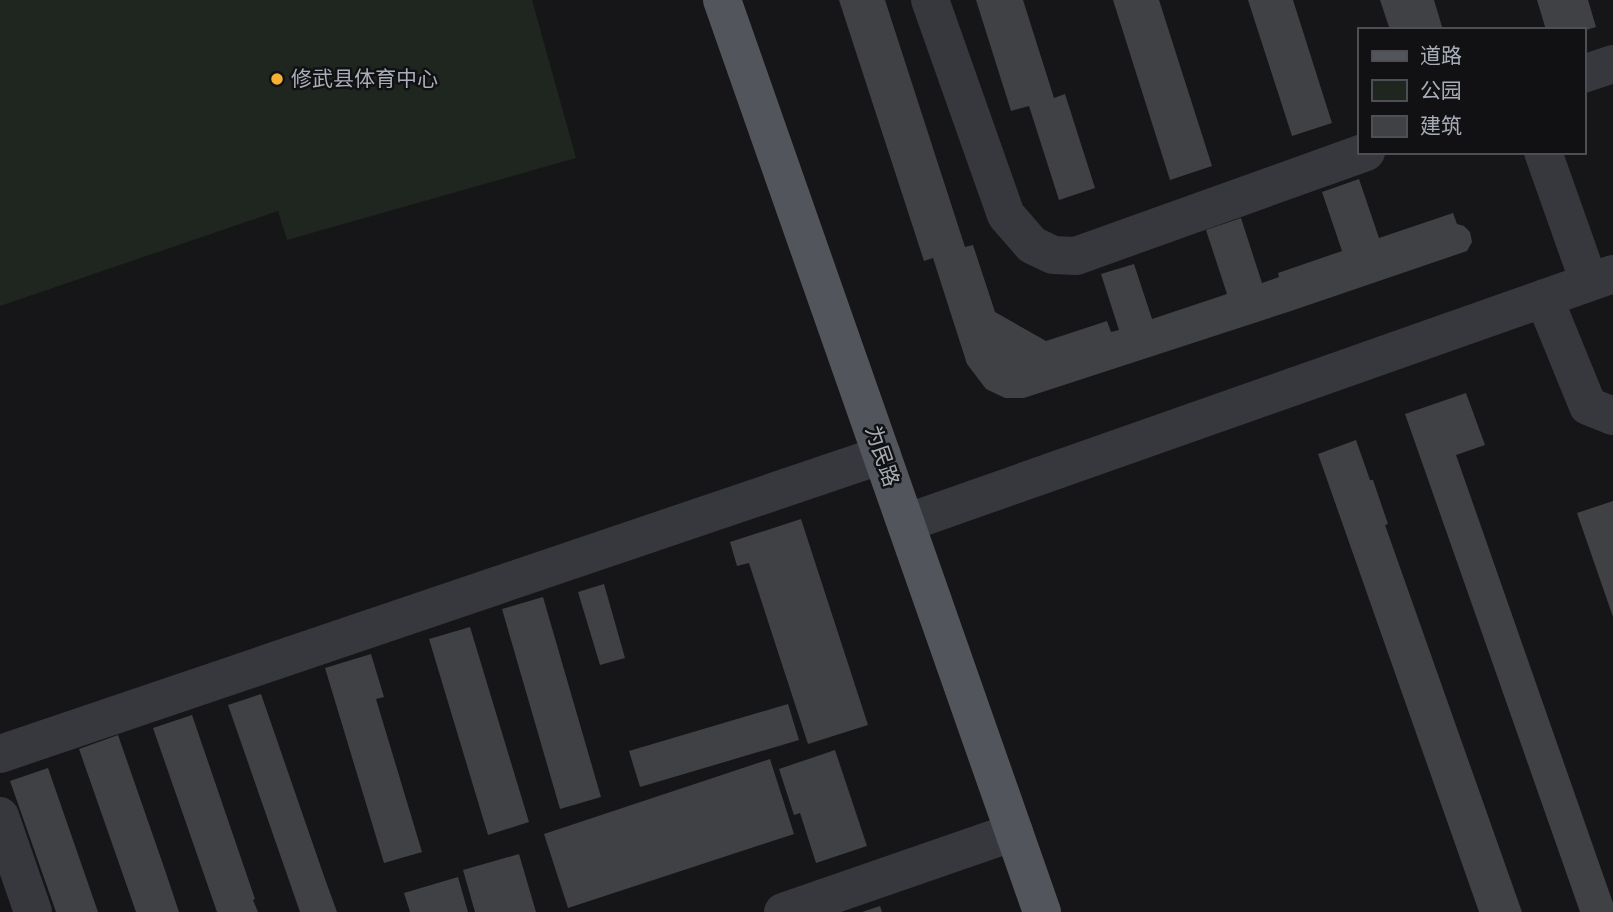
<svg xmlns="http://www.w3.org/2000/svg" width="1613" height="912" font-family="Rubik,'Noto Sans SC',sans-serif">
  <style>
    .green { fill: #1e261f }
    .building { fill: #404145 }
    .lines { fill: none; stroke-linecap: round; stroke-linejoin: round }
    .minor { stroke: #37383d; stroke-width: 38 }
    .major { stroke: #53555c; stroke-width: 38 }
    .poi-dot { fill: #f2b134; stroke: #111113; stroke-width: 2.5 }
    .labels { text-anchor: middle; stroke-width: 5; stroke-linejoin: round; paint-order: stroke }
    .poi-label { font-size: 21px; fill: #a8adb8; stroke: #111113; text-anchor: start }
    .street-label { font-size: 21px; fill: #a8adb8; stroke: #111113 }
  </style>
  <rect width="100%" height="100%" fill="#161618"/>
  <path class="green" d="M0,0h532l44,158 -289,82 -9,-29 -278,95z"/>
  <path class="building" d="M839,0h46l80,247 8,-2 22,67 51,29 61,-20 4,11 8,-2 -18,-56 33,-10 18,55 75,-25 -21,-64 35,-12 21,65 17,-6 -1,-4 64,-22 -20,-59 37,-13 20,59 74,-25 4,11 7,2 6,6 2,10 -5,9 -176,60 -267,87h-19l-19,-9 -19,-25 -34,-106 -9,3z
    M976,0h47l31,98 11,-4 30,94 -36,12 -30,-94 -18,5z
    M1113,0h46l53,166 -42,14z
    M1248,0h45l39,123 -40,13z
    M1380,0h54l9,30h-53z
    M1537,0h51l8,27 -13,4 -37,-1z
    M1466,393l19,52 -29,10 157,448v9h-33l-175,-498z
    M1356,440l14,40h3l15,44 -3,1 137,387h-43l-161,-458z
    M1613,501v116l-36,-104z
    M801,519l67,206 -60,19 -59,-181 -12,3 -7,-24z
    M604,584l21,74 -25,7 -22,-73z
    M543,597l58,200 -41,12 -58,-200z
    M470,627l59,195 -41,13 -59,-196z
    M371,654l13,43 -8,2 46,153 -38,11 -59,-195z
    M261,694l64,185 12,33h-37l-72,-207z
    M788,704l11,36 -159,47 -11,-36z
    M192,715l63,184 -2,1 5,12h-41l-64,-184z
    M118,735l48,138 13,39h-43l-57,-163z
    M835,750l32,96 -51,17 -16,-50 -6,2 -15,-46z
    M770,759l24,75 -226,74 -24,-74z
    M48,768l50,144h-42l-46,-131z
    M519,854l17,58h-61l-12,-42z
    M458,877l10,35h-58l-6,-19z
    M880,906l2,6h-20z"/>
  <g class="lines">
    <path class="minor" d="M930,0l76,215 26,30 21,10 23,1 290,-104
      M1583,74l30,-10
      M1543,152l46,130
      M1544,298l44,108 25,10
      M906,523l707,-249
      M0,754l882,-299
      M0,816l33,96
      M783,912l231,-80"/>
    <path class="major" d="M722,0l320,912"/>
  </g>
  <circle class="poi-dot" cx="277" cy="79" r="7"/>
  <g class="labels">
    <g class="poi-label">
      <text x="291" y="86">修武县体育中心</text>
    </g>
    <g class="street-label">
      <text transform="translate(882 456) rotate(71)" y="7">为民路</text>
    </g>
  </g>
  <rect x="1358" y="28" width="228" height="126" fill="#111113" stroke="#4d4f55" stroke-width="2"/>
  <rect x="1372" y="51" width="35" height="10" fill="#53555c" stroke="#4d4f55" stroke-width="2"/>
  <text x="1420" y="63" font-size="21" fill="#a8adb8">道路</text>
  <rect x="1372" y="80" width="35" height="21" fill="#1e261f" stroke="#4d4f55" stroke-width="2"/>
  <text x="1420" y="98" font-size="21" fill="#a8adb8">公园</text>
  <rect x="1372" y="116" width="35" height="21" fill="#404145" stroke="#4d4f55" stroke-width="2"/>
  <text x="1420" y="133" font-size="21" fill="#a8adb8">建筑</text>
</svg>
